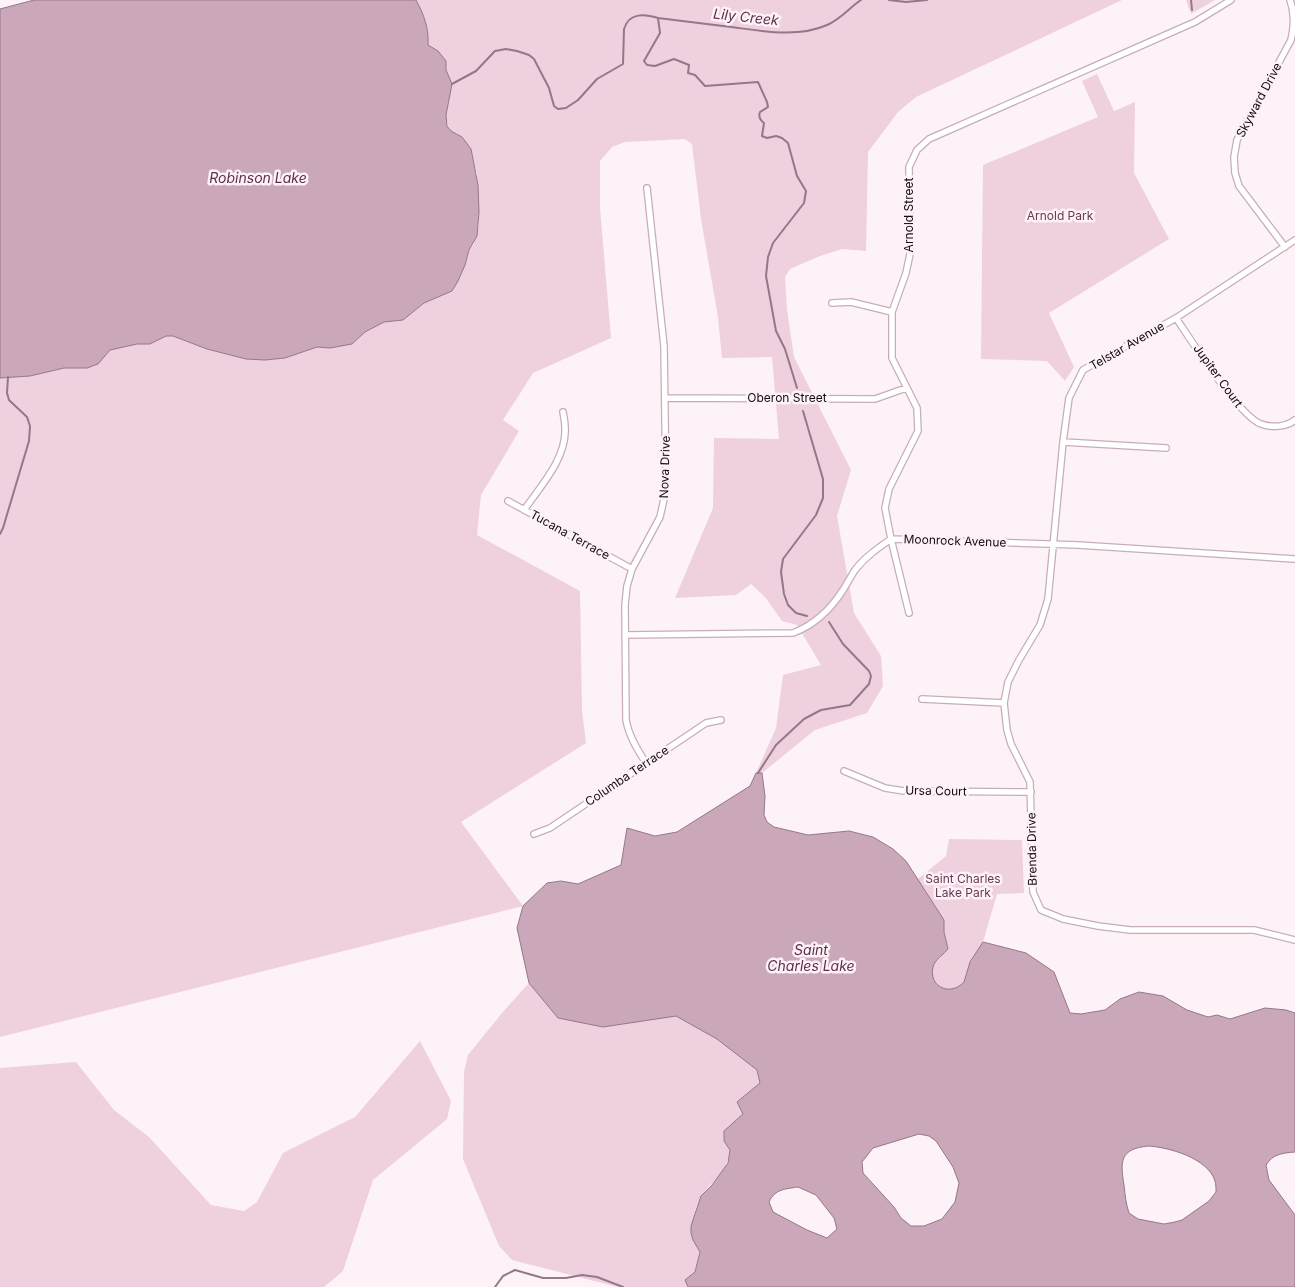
<svg xmlns="http://www.w3.org/2000/svg" width="1295" height="1287" font-family="Inter,sans-serif">
  <style>
    .green { fill: #eed0df }
    .water { fill: #cba7ba; stroke: #947887; fill-rule: evenodd }
    .lines { fill: none; stroke-linecap: round; stroke-linejoin: round }
    .stream { stroke: #947887; stroke-width: 2 }
    .street-casing { stroke: #c7adba; stroke-width: 8 }
    .street { stroke: #fff; stroke-width: 5.5 }
    .labels { text-anchor: middle; stroke-width: 5; stroke-linejoin: round; paint-order: stroke }
    .street-label { font-size: 12px; fill: #140c10; stroke: #fdf2f7 }
    .park-label { font-size: 12px; fill: #693854; stroke: #fdf2f7 }
    .water-label { font-size: 14px; font-style: italic; fill: #5f2f4b; stroke: #fdf2f7 }
  </style>
  <rect width="100%" height="100%" fill="#fdf2f7"/>
  <path class="green" d="M416,0h706l-206,97 -18,15 -30,40 -2,99 -24,-2 -22,7 -30,13 -5,8 2,33 7,47 57,113 -14,46 17,97 27,43 2,30 -16,27 -52,17 -53,43h-6l20,-45 7,-53 38,-10 -24,-40 -15,-4 -17,-24 -14,-13 -15,11 -61,3 38,-90 1,-70 65,1 -7,-82 -50,1 -4,-41 -17,-98 -9,-75 -7,-5 -60,3 -13,5 -12,14v47l11,130 -78,35 -30,47 16,11 -38,64 -4,40 103,56 2,119 4,33 -125,79 62,84 -523,131v-659l30,-2 34,-8h23l23,-18 27,-6h13l16,-8h7l34,13 39,10 19,1 20,-2 32,-11 5,1 30,-4 13,-12 19,-10 19,-2 21,-17 12,-5 22,-17 7,-16 4,-15 5,-6 5,-20 -2,-51 -11,-30 -4,-6 -11,-6 -3,-5 -2,-11 6,-31 -6,-14v-9l-8,-10 -10,-6c1,-17 -5,-30 -12,-45z
    M1186,0h29l-24,14z
    M1097,74l17,37 21,-9 -1,71 35,66 -120,74 25,54 -9,14 -18,-20 -66,-2 2,-194 115,-48 -16,-36z
    M949,839l73,1 2,53 -27,1 -14,48 -10,15 -9,25c-15,17 -38,3 -30,-18 3,-6 10,-10 14,-15l-4,-17v-12l-26,-41 28,-23z
    M529,983l29,35 45,9 73,-12 41,24 40,31 3,13 -23,19 7,12 -20,27 6,9c-3,23 -16,28 -28,45 -6,8 -10,29 -11,38l9,19 -5,20 -10,8 3,7h-70l-106,-27 -13,-14 -36,-87 1,-87 4,-17 34,-42z
    M420,1041l31,60 -4,18 -74,61 -30,91 -19,16h-324v-219l76,-6 38,48 35,27 62,68 33,6 13,-9 26,-49 72,-36z"/>
  <path class="water" d="M34,0h382c8,15 13,28 12,45l10,6 8,10v9l6,14 -6,31 1,11 4,5 11,6 9,12 7,36 1,27 -2,24 -8,14 -4,15 -7,16 -6,10 -28,12 -21,17 -19,2 -19,10 -13,12 -22,4 -13,-1 -32,11 -20,2 -19,-1 -39,-10 -34,-13h-7l-16,8h-13l-27,6 -12,14 -11,4h-23l-34,8 -30,2v-369z
    M756,773h6l3,23 -1,19 3,7 7,5 34,8 41,-4 24,6 20,12 13,12 38,59v12l4,17c-4,5 -11,9 -14,15 -8,21 15,34 30,18l6,-20 13,-20 43,11 28,19 16,41 11,1 24,-4 15,-11 19,-7 24,4 24,14 21,7 9,-2 13,4 35,-11 21,2 9,3v139c-13,1 -22,2 -29,13l3,15 26,35v72h-607l-3,-7 10,-8 5,-20 -7,-12 -2,-7v-7l10,-30 11,-11 16,-22 2,-13 -6,-9v-10l19,-17 -6,-12 23,-19 -3,-13 -40,-31 -41,-23 -73,11 -45,-9 -29,-35 -12,-55 6,-22 24,-23 14,-2 17,3 43,-19 6,-37 28,8 22,-4 73,-46zM919,1134l10,2 7,5 17,26 6,16 -4,19 -13,17 -18,7h-13l-10,-8 -7,-11 -31,-34 -1,-11 11,-14zM1148,1146c20,1 60,12 67,35 1,3 1,8 1,11l-7,9 -27,19 -7,2 -11,2 -26,-5 -9,-6c-3,-9 -4,-18 -5,-28 -4,-24 -4,-36 24,-39zM798,1187l18,8 18,23 3,11 -10,9 -20,-8 -34,-18 -4,-10c6,-13 16,-13 29,-15z"/>
  <g class="lines">
    <path class="stream" d="M889,0l17,2 21,-2
      M1191,0l1,10
      M658,18l2,15 -16,28 3,4 8,1 19,-7 15,6 -1,8 7,2 10,11 53,-4 9,20 1,5 -8,5c-2,5 0,8 4,11l-2,13 5,2 9,-2 6,2 6,5 9,33 9,15 -2,12 -31,40 -5,14 -2,19 10,55 9,18 12,39
      M452,84l24,-13 19,-20 11,-2 11,2 12,4 5,4 15,29 5,18 4,3 8,-1 12,-8 19,-21 26,-15 1,-35c5,-17 21,-15 34,-11 24,3 49,6 73,9 31,4 67,11 96,-2 14,-6 22,-17 34,-25
      M803,411l20,68v19l-7,17 -33,44 -2,13 3,22 4,11 8,8 11,3
      M0,534l3,-6 26,-87 1,-15 -3,-9 -18,-17 -2,-7 1,-16
      M758,773l18,-28 28,-26 17,-9 29,-5 19,-21 2,-8 -2,-5 -26,-27 -14,-22
      M495,1287l8,-11 12,-6 28,8h23l16,-3 15,2 26,10"/>
    <g class="street-casing">
      <path id="street" d="M1295,240l-119,78 -93,52 -14,28 -6,44 -15,157 -8,26 -21,35 -11,22 -4,21 3,27 4,14 19,38 3,110 8,18 22,9 35,7 32,4h124l41,10
        M1285,247l-46,-61 -4,-13 -1,-16 3,-17 54,-100c3,-14 4,-26 -1,-40
        M832,303l19,-1 41,10
        M1176,318c15,22 63,98 85,106 11,4 25,3 34,-4
        M666,398l209,1 31,-11
        M1063,442l103,6
        M508,501l124,68
        M524,510c16,-23 43,-52 41,-82 0,-5 -1,-11 -2,-16
        M909,613l-18,-74 -6,-31 4,-19 29,-58 -1,-23 -25,-50v-46l14,-39 4,-19 -1,-87 8,-17 12,-11 266,-117 36,-22
        M625,635l168,-2c21,-8 38,-24 50,-43 4,-6 8,-14 12,-20 10,-13 23,-22 36,-31l187,6 217,14
        M922,699l82,4
        M646,763c-9,-14 -17,-27 -20,-43l-1,-115 2,-19 5,-17 28,-52 6,-27 -2,-144 -17,-158
        M844,771l41,17 19,3 127,1
        M534,834l16,-6 156,-105 15,-3"/>
    </g>
    <use href="#street" class="street"/>
  </g>
  <g class="labels">
    <g class="street-label">
      <text transform="translate(1259 100) rotate(-62)" y="4">Skyward Drive</text>
      <text transform="translate(909 215) rotate(-90)" y="4">Arnold Street</text>
      <text transform="translate(1127 346) rotate(-30)" y="4">Telstar Avenue</text>
      <text transform="translate(1218 376) rotate(54)" y="4">Jupiter Court</text>
      <text x="787" y="402">Oberon Street</text>
      <text transform="translate(665 467) rotate(-88)" y="4">Nova Drive</text>
      <text transform="translate(570 535) rotate(29)" y="4">Tucana Terrace</text>
      <text transform="translate(955 541) rotate(2)" y="4">Moonrock Avenue</text>
      <text transform="translate(627 776) rotate(-34)" y="4">Columba Terrace</text>
      <text transform="translate(936 791) rotate(1)" y="4">Ursa Court</text>
      <text transform="translate(1032 849) rotate(-91)" y="4">Brenda Drive</text>
    </g>
    <g class="park-label">
      <text x="1060" y="220">Arnold Park</text>
      <text x="963" y="883">Saint Charles<tspan x="963" dy="14">Lake Park</tspan></text>
    </g>
    <g class="water-label">
      <text transform="translate(746 17) rotate(6)" y="5">Lily Creek</text>
      <text x="258" y="183">Robinson Lake</text>
      <text x="811" y="955">Saint<tspan x="811" dy="16">Charles Lake</tspan></text>
    </g>
  </g>
</svg>
